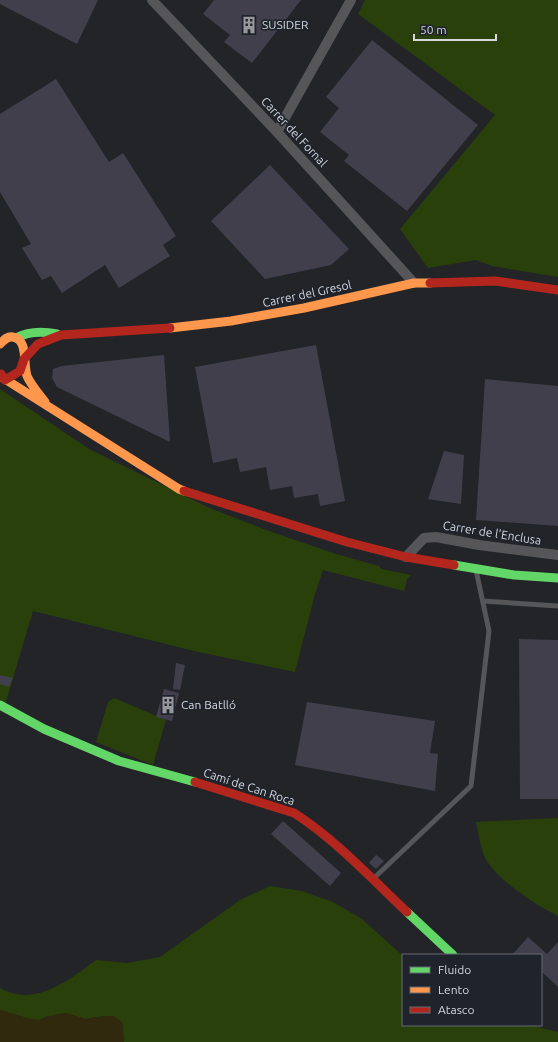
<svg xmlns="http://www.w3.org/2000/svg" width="558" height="1042" font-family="Ubuntu,sans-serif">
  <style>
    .green { fill: #29400b }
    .sand { fill: #30290d }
    .building { fill: #423f4d }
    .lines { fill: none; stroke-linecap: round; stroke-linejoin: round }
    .lane { stroke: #565659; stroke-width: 5 }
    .street { stroke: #565659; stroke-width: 10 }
    .fast { stroke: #63d668; stroke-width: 9 }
    .slow { stroke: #ff974d; stroke-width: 9 }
    .jam { stroke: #b3261e; stroke-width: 9 }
    .labels { text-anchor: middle; stroke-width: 3.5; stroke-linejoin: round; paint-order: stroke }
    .poi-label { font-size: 12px; fill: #d4d7dc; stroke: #1f232b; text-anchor: start }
    .street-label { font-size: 12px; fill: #d4d7dc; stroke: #1f232b }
  </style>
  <rect width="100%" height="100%" fill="#222428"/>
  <path class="green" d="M365,0h193v277l-66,-11 -16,-6 -48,8 -28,-39 95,-114 -137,-101z
    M0,389l89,60 123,60 54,21 70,24 43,12 2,3 30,6 -4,4 -3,12 -81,-21 -8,24 -20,78 -101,-21 -161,-40 -28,94 -5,-4z
    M114,698l52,22 -13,45 -57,-23 12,-40z
    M558,818v98c-21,-10 -60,-36 -71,-55 -7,-11 -8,-27 -11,-39z
    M270,886l32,5 31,11 29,17 41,37v69h127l28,7v10h-434l-2,-20 -18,-6 -19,3 -9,-3h-28l-9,4 -9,-1 -30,-9v-22c35,20 69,-8 96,-28l31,3 33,-6 80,-57z"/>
  <path class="sand" d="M0,1010l30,9 9,1 18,-6 10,-1 18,6 19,-3h10l8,6 2,20h-124z"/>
  <path class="building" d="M0,0h98l-21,44 -77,-40z
    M214,0h87l-49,63 -28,-21 6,-7 -27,-21z
    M372,40l106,85 -71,86 -63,-50 5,-6 -29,-23 19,-24 -13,-11z
    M56,79l53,83 14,-9 53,83 -13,9 7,11 -51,32 -14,-23 -43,28 -11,-17 -9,4 -20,-32 9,-4 -31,-52v-78z
    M270,165l79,84 -18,16 -66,14 -54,-58z
    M316,345l29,156 -25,5 -2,-12 -24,4 -2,-12 -22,4 -4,-23 -26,5 -3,-14 -24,5 -18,-96z
    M164,355l6,87 -113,-55 -5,-9 1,-9 9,-3z
    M485,379l73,7v140l-82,-6z
    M444,451l20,4 -3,49 -33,-5z
    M519,639l39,1v159h-38z
    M176,663l9,2 -5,25 -7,-1z
    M0,675l13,3 -4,9 -9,-3z
    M164,689l15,4 -7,28 -16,-4z
    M307,702l128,19 -5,32 8,1 -3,37 -140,-26z
    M283,821l58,52 -11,13 -59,-52z
    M376,855l8,6 -8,8 -7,-6z
    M528,937l19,17 11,-12v45l-17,-16v-16h-29z"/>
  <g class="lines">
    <path class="lane" d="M483,601l75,5
      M373,879l98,-93 18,-155 -13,-61"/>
    <path class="street" d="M152,0l125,132 137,151
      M277,132l74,-132
      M406,557l18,-19 12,-1 43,8 79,10"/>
    <path class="fast" d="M16,338c13,-7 27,-7 41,-4
      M454,565l60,10 44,3
      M0,705l44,24 75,32 76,21
      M407,912l46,43"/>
    <path class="slow" d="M170,328l61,-7 73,-13 110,-25h16
      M0,344c4,-4 7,-8 13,-7 15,2 10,26 14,39 4,9 12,18 18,26
      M0,376l179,113 5,2"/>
    <path class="jam" d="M430,283l65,-2 63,9
      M1,374l4,6 15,-9 4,-12 14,-15 23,-9 109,-7
      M184,491l163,51 59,15 48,8
      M195,782l99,31c41,26 78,66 113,99"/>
  </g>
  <defs>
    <g id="building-bare" transform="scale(1.38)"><path d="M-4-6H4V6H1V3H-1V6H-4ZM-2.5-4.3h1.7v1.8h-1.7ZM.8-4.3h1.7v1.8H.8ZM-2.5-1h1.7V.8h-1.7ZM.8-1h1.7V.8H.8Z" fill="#96989d" stroke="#1f232b" stroke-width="2.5" paint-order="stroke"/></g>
  </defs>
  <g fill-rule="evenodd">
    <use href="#building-bare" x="249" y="25"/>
    <use href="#building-bare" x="168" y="705"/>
  </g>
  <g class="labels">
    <g class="poi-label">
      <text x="262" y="29">SUSIDER</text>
      <text x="181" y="709">Can Batlló</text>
    </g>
    <g class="street-label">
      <text transform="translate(294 132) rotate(47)" y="4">Carrer del Fornal</text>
      <text transform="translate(307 294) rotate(-12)" y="4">Carrer del Gresol</text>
      <text transform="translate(492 533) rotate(9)" y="4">Carrer de l'Enclusa</text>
      <text transform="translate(249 787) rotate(18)" y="4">Camí de Can Roca</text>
    </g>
  </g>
  <rect x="402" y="954" width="140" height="72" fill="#1f232b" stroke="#676b72"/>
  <rect x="410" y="967" width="20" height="6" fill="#63d668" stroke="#676b72"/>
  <text x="438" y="974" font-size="12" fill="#d4d7dc">Fluido</text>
  <rect x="410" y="987" width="20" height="6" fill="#ff974d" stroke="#676b72"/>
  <text x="438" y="994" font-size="12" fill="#d4d7dc">Lento</text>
  <rect x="410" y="1007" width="20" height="6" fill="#b3261e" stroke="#676b72"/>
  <text x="438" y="1014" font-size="12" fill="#d4d7dc">Atasco</text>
  <path d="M414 34v6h82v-6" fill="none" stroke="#d4d7dc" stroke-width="2"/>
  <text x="420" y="34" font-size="12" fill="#d4d7dc" stroke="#1f232b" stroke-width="3" paint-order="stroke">50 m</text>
</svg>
